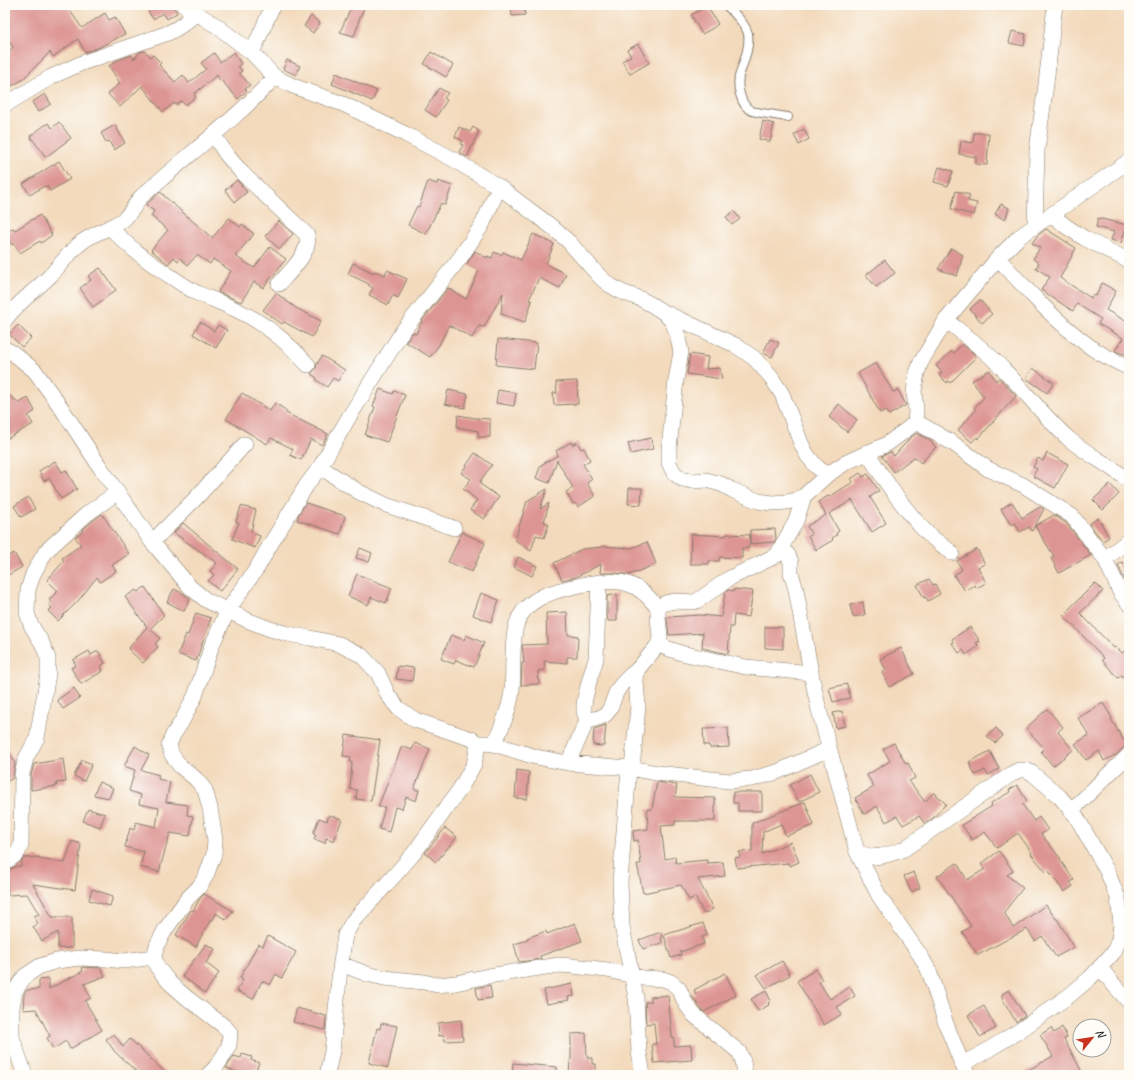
<svg xmlns="http://www.w3.org/2000/svg" width="1134" height="1080" font-family="Caveat,sans-serif">
  <style>
    .building { fill: #dd9593 }
    .lines { fill: none; stroke-linecap: round; stroke-linejoin: round }
    .lane-casing { stroke: #887b6c; stroke-width: 10 }
    .street-casing { stroke: #887b6c; stroke-width: 16 }
    .lane { stroke: #fff; stroke-width: 8 }
    .street { stroke: #fff; stroke-width: 15 }
  </style>
  <rect width="100%" height="100%" fill="#fdfcf7"/>
  <filter id="ink" filterUnits="userSpaceOnUse"><feTurbulence type="fractalNoise" baseFrequency=".025" numOctaves="2"/><feDisplacementMap in="SourceGraphic" scale="8" xChannelSelector="R" yChannelSelector="G"/><feConvolveMatrix kernelMatrix="1 2 1 2 8 2 1 2 1" color-interpolation-filters="sRGB"/></filter>
  <filter id="wash" filterUnits="userSpaceOnUse"><feTurbulence type="fractalNoise" baseFrequency=".012" numOctaves="4" result="noise"/><feDisplacementMap in="SourceGraphic" scale="16" xChannelSelector="R" yChannelSelector="G"/><feGaussianBlur stdDeviation="0.9" result="paint"/><feColorMatrix in="noise" values="0 0 0 0 0 0 0 0 0 0 0 0 0 0 0 0 0 1.4 0 .05"/><feComposite in="paint" operator="in"/></filter>
  <g filter="url(#wash)">
    <rect width="100%" height="100%" fill="#f3dabc"/>
    <g id="blocks">
      <path class="building" d="M5,5h61l16,23 23,-15 4,7 6,-3 10,17 -27,14 -13,4 -7,-13 -25,18 -3,-5 -28,28 -17,10v-34l8,-9 -8,-12z
        M158,5h16v3l3,5 -10,6 -4,-6 -10,6 -5,-8z
        M352,5h6l6,3 -6,14 1,1 -5,13 -14,-4z
        M511,5h13l1,10 -13,1z
        M707,6l11,18 -5,4 -11,6 -11,-19z
        M311,16l9,7 -7,10 -9,-7z
        M1012,31l14,3 -2,12 -15,-3z
        M638,44l11,19 -19,11 -8,-13 9,-5 -4,-6z
        M145,51l6,6 2,-2 8,8 -2,2 16,17 8,-7 6,8 17,-14 -5,-6 13,-10 6,9 14,-10 7,12 -3,2 4,5 -3,2 11,12 -5,4 2,2 -9,8 -17,-19 -1,1 -3,-6 -23,19 2,3 -11,8 -4,-4 -5,4 -2,-2 -11,9 -21,-26 -22,21 -12,-13 12,-11 -11,-17 7,-5 16,-6 2,4 6,-7z
        M431,52l22,13 -7,12 -22,-13z
        M287,60l13,6 -4,9 -13,-6z
        M336,73l41,18 -5,10 -40,-17z
        M439,88l9,5 -4,5 3,2 -11,17 -11,-7z
        M45,94l6,10 -13,8 -6,-10z
        M763,121l11,3 -4,18 -11,-3z
        M59,122l12,16 -25,19 -16,-21 18,-13 4,5z
        M115,125l10,18 -11,7 -5,-9 -3,1 -5,-9z
        M459,127l11,5 3,-5 6,4 -12,26 -8,-5 4,-7 -2,-1 2,-3 -8,-4z
        M804,129l5,10 -10,6 -5,-10z
        M974,133h15l-2,32 -11,-1v-7l-17,-3 2,-13 12,2z
        M59,161l11,18 -20,12 -3,-5 -2,1 -1,-1 -14,9 -7,-11z
        M939,167l14,4 -5,15 -14,-4z
        M237,180l10,12 -12,10 -10,-12z
        M428,181l9,3 1,-3 14,5 -7,19 -4,-2 -15,31 -18,-9 9,-19 2,1z
        M956,191l14,4 -2,6 9,2 -3,12 -23,-6z
        M160,192l4,3v1l48,42 17,-20 11,9 2,-3 12,10 -19,22 19,12 16,-21 16,12 -23,29 -9,-6 -13,20 -23,-10 13,-21 -18,-12 -3,5 -13,-9 -9,10 -8,-7 -2,3 -4,-4 -6,7 -17,-14 17,-20 -17,-14 3,-5 -8,-6z
        M1001,204l8,4 -4,12 -10,-6z
        M734,211l6,8 -8,6 -6,-8z
        M40,215l12,20 -11,8 -1,-2 -20,12 -6,-9 -2,1 -7,-12 8,-5 2,2z
        M1098,218l29,7 -6,18 -10,-3 3,-8 -18,-5z
        M279,221l14,13 -13,15 -15,-13z
        M1046,229l30,19 -16,30 31,20 2,-3 3,1 6,-13 14,8 -10,19 23,13v33l-14,-5 8,-13 -25,-14 3,-5 -24,-15 -4,7 -32,-21 9,-13 -14,-9 3,-5 -6,-4 7,-11 -8,-5 5,-7z
        M533,234l21,10 -8,20 20,10 -6,14 -21,-10 -10,22 3,1 -7,21 -24,-8 2,-21 -19,34 -5,-1 -7,12 -23,-13 -10,20 -9,12 -24,-15 7,-10 3,2 6,-13 26,-33 18,11 13,-28 -12,-7 8,-13 12,7v-2l5,2 2,-6 7,3 2,-3 18,8z
        M951,248l12,7 -6,21 -19,-7z
        M885,260l10,13 -19,14 -10,-12z
        M353,263l21,10 1,-2 10,4 2,-5 20,9 -9,19 -5,-3 -5,10 -19,-10 4,-7 -5,-3 1,-1 -21,-10z
        M100,268l16,22 -23,17 -13,-19 11,-8 -3,-4z
        M276,293l20,15 25,13 -9,16 -28,-15 -2,2 -19,-14z
        M980,300l12,14 -10,9 -12,-14z
        M200,322l14,9 4,-6 9,5 -11,18 -23,-14z
        M18,325l13,13 -9,9 -13,-13z
        M498,339l39,4 -3,26 -38,-4z
        M770,339l9,4 -7,14 -9,-4z
        M962,344l12,10 2,3 -26,26 -2,-2 -1,2 -8,-8 3,-3 -6,-6 16,-15 2,2z
        M690,354l18,3 -2,12 14,-1 2,11 -35,-5z
        M322,356l23,14 -7,11 -5,-3 -6,9 -11,-7 1,-2 -6,-4 5,-6 1,-4z
        M876,363l17,29 5,-2 8,15 -17,10 -3,-5 -6,3 -22,-40z
        M1033,368l21,15 -7,10 -21,-15z
        M989,370l7,11 3,-3 17,18 -38,43 -1,-2 -5,5 -14,-12 18,-20 -2,-2 10,-11 -12,-16z
        M577,381l1,23 -24,1 -1,-12h4l-1,-11z
        M380,389l13,5 1,-3 11,4 -18,47 -22,-7 10,-28 -2,-1z
        M448,390l20,4 -3,14 -20,-4z
        M498,390l18,3 -2,13 -18,-3z
        M5,392l14,11 9,-5 7,13 -7,5 5,8 -28,16z
        M242,393l28,18 5,-8 12,8 -1,2 42,21 -6,11 -11,-6 -10,21 -11,-5 3,-6 -22,-11 -4,6 -41,-25z
        M839,404l18,16 -10,12 -18,-15z
        M458,415l17,3 15,1v18h-12v-6l-21,-4z
        M917,433l12,7 7,7 -15,16 -7,-6 -20,15 -12,-16 9,-4 3,4 17,-19z
        M651,438l2,11 -22,5 -3,-11z
        M571,442l1,3 5,-3 4,7 3,-1 6,12 -7,4 9,15 -5,4 8,13 -17,11 -3,-4 -2,1 -7,-12 7,-4 -16,-28 -8,23 -13,-5 5,-13 17,-10 -2,-4z
        M475,453l17,12 -12,16 1,1 -1,2 19,13 -15,22 -14,-9 7,-10 -14,-11 8,-10 -10,-6z
        M1047,453l21,11 -13,24 -22,-12 4,-7 -4,-2 5,-9 5,3z
        M55,461l7,11 4,-2 11,19 -16,10 -12,-21 -5,3 -5,-10z
        M860,473l3,4 5,-3 11,17 -9,6 16,26 -14,9 -20,-32 -23,14 10,17 -3,2 1,2 -5,3 1,2 -17,10 -8,-14 4,-1 -5,-9 19,-11 -8,-13 10,-6 1,1 24,-15 -2,-3z
        M1110,484l9,10 -16,16 -10,-10z
        M629,488h13l-1,17 -13,-1z
        M547,489l-7,20 9,-6 -5,19 5,2 -5,14 -8,-3 -5,16 -16,-11 12,-39z
        M28,497l7,12 -14,8 -7,-11z
        M1012,502l10,16 18,-11 4,2 -12,22 -3,-4 -9,5 -5,-9 -4,2 -10,-16z
        M306,503l39,13 -5,18 -43,-14 2,-6z
        M241,506l15,4 -5,22 9,4 -5,12 -23,-9 7,-16 -3,-1z
        M102,514l27,40 -17,11 4,6 -16,11 -3,-5 -19,24 -20,20 -10,-10 4,-3 -3,-3 2,-3 -2,-2 9,-9 -11,-11 17,-19 -2,-3 19,-13 -6,-8 8,-6 -1,-1 12,-10z
        M1054,515l12,8 25,32 -32,18 -8,-15 3,-2 -19,-30z
        M1098,518l11,19 -6,4 -14,-17z
        M183,523l55,46 -18,22 -12,-10 6,-6 -4,-4 7,-8 -43,-30z
        M775,529l1,10 -2,3 -24,2v-14z
        M462,532l23,11 -13,29 -24,-10z
        M691,534l35,2v-2l24,1 -1,13h-7v10l-22,-1 -1,4h-10v3h-19z
        M647,542l9,22 -27,11 -13,-2h-16l1,-9 -25,13 -14,3 -8,-17 28,-14 20,-2v-1l29,2z
        M360,548l12,5 -3,9 -13,-4z
        M977,549l8,15 -7,3 8,16 -10,5 -1,-3 -10,6 -5,-8 -1,1 -5,-9 8,-5 -5,-9z
        M14,553l8,14 -17,10v-19z
        M518,557l19,9 -5,10 -18,-9z
        M1122,562l7,7v15l-5,-5 -6,-14z
        M357,574l35,14 -6,15 -15,-6 -3,8 -20,-9z
        M929,579l4,6 2,-1 5,10 -12,7 -2,-4 -2,1 -7,-13z
        M1095,583l8,8 -23,22 34,35 2,-1 6,6 7,-7v42l-7,-13 -4,3 -16,-18 2,-2 -41,-43z
        M145,587l19,28 -14,14 10,9 -5,6 3,3 -15,16 -15,-14 19,-22 -22,-30 11,-7 2,2z
        M174,589l10,5 6,5 -6,12 -17,-9z
        M735,589l18,2 -4,26 -15,-2 -1,12h-3l-2,27 -26,-6 1,-15 -34,2 -2,-18 33,-2 21,2 4,-24 3,-3 6,1z
        M481,593l18,7 -8,22 -18,-7z
        M617,594v27h-9l-1,-5v-20z
        M863,602l2,13 -12,2 -3,-12z
        M567,612l1,23 10,1 -1,21h-10v6l-23,-2 1,9 -7,1 1,13 -18,1 1,-22h2l-2,-18 25,-1 -1,-31z
        M196,613l15,5 -15,43 -18,-7 8,-20 2,1z
        M765,627h18v22l-18,-1z
        M970,627l10,14 -4,2 3,3 -13,9 -3,-5 -4,3 -7,-10 2,-1 -2,-3z
        M451,635l13,5 2,-5 18,8 -10,24 -18,-7 -2,4 -13,-5z
        M901,648l13,26 -25,13 -7,-15 4,-2 -6,-11z
        M89,651l2,4 7,-4 7,12 -4,3 2,5 -22,13 -10,-16 5,-3 -3,-5z
        M398,666l16,2 -2,13 -16,-2z
        M847,684l3,14 -17,4 -4,-14z
        M74,688l6,10 -17,11 -6,-9z
        M1103,703l9,15 -1,1 16,27 -4,2 -8,8v-1l-11,6 -5,-10 -13,9 -11,-16 14,-9 -11,-17z
        M1047,709l16,18 -5,5 15,18 -20,16 -12,-15 3,-3 -18,-20z
        M842,711l3,15 -9,2 -3,-15z
        M606,725l-2,21 -11,-1 1,-16z
        M728,728l1,19 -19,1 -1,-3h-5l-1,-16z
        M996,728l7,8 -8,7 -8,-7z
        M346,735l34,5 -9,61 -15,-2 1,-9 -7,-1 2,-26 -2,-1 1,-5 -8,-1z
        M415,743l15,6 -16,40 5,1 -3,11 -10,-4 -4,12 -7,-2 -6,25 -10,-3 6,-22h-7l24,-61 10,4z
        M894,743l12,21 2,-1 7,15 -6,3 16,21 9,-10 12,12 -13,14 -8,6 -6,-8 -16,9 -6,-9 -11,6 -9,-16 -13,8 -9,-16 19,-11 -7,-12 23,-14 -7,-12z
        M5,744l10,19 -2,15 -8,5z
        M135,746l14,9 -8,15 18,5 -1,4 12,3 -4,20 22,3 -1,10 6,1 -3,20 -20,-3 -11,39 -19,-5 4,-15 -19,-5 5,-19 4,2 2,-8 20,5 3,-19 -20,-4 2,-9 -12,-4 6,-21 -11,-4z
        M990,751l9,18 -11,6 -3,-5 -10,5 -6,-13z
        M63,759l3,23 -10,1 1,3 -26,4v-15l3,-11z
        M82,760l10,4 -8,17 -10,-5z
        M517,770l12,2 -2,27 -12,-1z
        M810,774l9,18 -20,10 -9,-17z
        M99,782l14,6 -4,10 -15,-3z
        M657,782l20,3 -2,12 40,1v23h-40v4l-14,1 4,33 10,-2 1,6 31,-3v3l16,-1 2,14 -27,3 15,30 -9,5 -9,-17 -6,3 -8,-15 -38,8 -6,-29h4l-3,-24 -4,1 -1,-10 15,-2 -1,-20h5z
        M1017,785l10,16 -5,3 12,17 5,-4 9,13 -7,4 20,25 -1,1 14,20 -4,2 3,4 -9,6 -16,-22 -2,2 -15,-18 1,-1 -14,-20 -21,15 -12,-16 -13,8 -10,-15 30,-19 -1,-3 19,-11 -1,-2z
        M733,792h29v19h-24v-8h-5z
        M805,802l9,23 -28,11 -5,-12 -18,8 -1,22 29,-12 8,20 -9,4 -2,-3 -51,5 -2,-10 5,-1 -1,-5 13,-1v-28z
        M88,809l17,5 -5,13 -17,-6z
        M329,815l13,4 -8,22 -8,-3 -1,5 -11,-4 2,-4 -3,-1 6,-16 8,3z
        M445,828l12,9 -21,25 -11,-9z
        M72,841l9,3 -6,46 -42,-6 19,33h20v31h-14v-16l-16,9 -9,-14 5,-3 -4,-8 5,-2 -12,-20 -19,1 -2,-24 9,-4 6,-1v-4l3,-4 15,-1v2l26,4z
        M999,851l14,20 -6,4 16,13 -19,24 9,16 33,-23 10,14h1l17,28 -18,10 -14,-21 -7,5 -8,-12 -49,26 -16,-23 9,-6 -34,-50 20,-13 10,17 18,-11 -4,-5z
        M914,872l6,16 -9,4 -7,-16z
        M92,889l21,7 -3,10 -21,-6z
        M204,894l29,17 -7,9 -10,-7 -3,7 -2,-1 -7,12 -8,16 -20,-12 15,-25 2,1 6,-11z
        M575,923l7,18 -42,15 1,3 -22,3 -5,-18 14,-4 -1,-2 19,-7 1,3z
        M703,923l4,12 -5,2 2,7 -24,8 1,3 -10,3 -7,-23z
        M661,932l1,11 -19,6 -4,-9z
        M268,936l28,16 -14,26 -6,-4 -6,11 -8,-4 -9,18 -16,-8 6,-11 -3,-2 18,-34 5,2z
        M206,944l9,5 -9,14 13,10 -14,20 -23,-17z
        M782,961l8,14 -24,13 -9,-13z
        M82,967l19,1 4,8 -21,8 7,14 -6,3 17,29 -32,19 -4,-8 -13,8 -6,-11 3,-2 -14,-27 -13,1 1,-16 3,-4 12,-1v-9l10,-1v10l34,-18z
        M816,969l6,11 -3,2 11,17 20,-12 5,9 -18,11 5,7 -18,11 -27,-44z
        M725,973l11,22 -32,17 -3,-3 -7,-10 -2,-3 4,-2 -2,-4z
        M572,984l2,12 -6,1 1,3 -22,4 -3,-14z
        M490,985l2,13 -14,2 -2,-12z
        M1009,990l16,26 -9,6 -14,-24v-4z
        M766,991l5,10 -3,2 1,2 -11,6 -7,-12z
        M668,995l4,42h2v9l17,-1 1,15 -38,3 -2,-19h4l-2,-21 -8,1 -1,-22h6v-5z
        M984,1006l12,22 -16,9 -12,-22z
        M297,1008l29,8 -1,14 -32,-8z
        M461,1020l2,20 -18,1 -1,-6 -5,1 -1,-13z
        M381,1023l16,3 -9,42 -19,-5 8,-35 3,1z
        M1062,1027l5,10 -3,2 17,31 -8,5h-53l33,-19 -13,-21 11,-7 3,5z
        M586,1033l1,25h5v6h4v11h-27l1,-15h1v-26z
        M114,1034l9,13 7,-8 38,36h-28l-25,-23 -9,-13z
        M242,1054l10,3 -1,3 8,3 -5,12h-9l-19,-7 8,-12 7,2z
        M513,1063l44,4v8h-45z"/>
    </g>
  </g>
  <g filter="url(#ink)">
    <use href="#blocks" fill-opacity="0" stroke="#887b6c" stroke-width="1"/>
    <g class="lines">
      <g class="lane-casing">
        <path id="lane" d="M726,5c7,7 20,19 22,29 2,13 -4,27 -8,39 -4,11 0,33 12,38 3,1 6,1 9,2 9,1 18,3 27,4"/>
      </g>
      <g class="street-casing">
        <path id="street" d="M183,5l34,21 35,27 23,24 18,9 50,18 62,30 46,24 48,29 53,40 17,15 31,35 8,7 14,8 19,7 11,6 11,7 9,9 5,12 4,19 -5,28 -7,69v14l5,10 8,6 10,2 14,-1 15,4 11,6 26,11 14,2 15,-1 9,-2 8,-4 23,-21 18,-12 42,-19 23,-17 5,-6 1,-10 -2,-20 3,-18 4,-11 25,-42 52,-62 21,-21 110,-76
          M252,53l21,-48
          M5,105l46,-28 31,-14 86,-30c11,-5 19,-11 28,-20
          M214,135l12,19 16,19 65,62c5,16 -18,38 -28,49
          M1052,215l15,12 17,11 45,23
          M1035,226l2,-76 9,-66 9,-79
          M110,227c15,17 32,30 51,43 12,8 23,16 36,23 19,8 38,15 55,25 21,12 40,29 56,47
          M998,258c28,31 57,63 91,88 12,9 27,15 40,22
          M664,312l71,33 19,13 17,19 11,17 19,49 6,12 9,11 11,9
          M5,320c12,-17 31,-30 46,-45 10,-11 19,-24 31,-33 13,-10 28,-13 41,-22 7,-6 12,-15 17,-22 45,-41 94,-77 135,-121
          M946,320c20,16 41,31 58,50 22,22 42,49 65,69 19,16 41,26 60,42
          M5,349l8,4 22,18 27,38 38,58 52,75 38,45 16,13 41,20 23,9 18,5 22,4 29,6 22,11 17,18 10,22 10,13 17,12 57,19 5,4v7l-3,14 -14,25 -46,64 -21,24 -40,44 -8,14 -5,34 -8,82 -5,24
          M915,421l39,23 34,25 35,16 49,31 33,43 15,33 9,12
          M867,452c17,28 36,56 59,80 8,8 18,14 26,21
          M320,467l39,25 27,13 68,23
          M152,542l44,-44 49,-54
          M781,548l7,7 3,7v11l5,17 15,83 7,33 39,146 22,44 41,59 9,16 17,53 16,40 6,11
          M1105,559l24,-19
          M658,645l23,8 65,14 65,6
          M587,721l-3,-10v-6l1,-7 5,-20 6,-19 3,-77
          M477,743h7l10,1 42,13 32,6 61,5 28,5 72,8 23,-2 25,-7 52,-23
          M494,744c8,-17 16,-35 18,-54 2,-21 -1,-44 4,-64 8,-30 44,-37 70,-42 19,-3 39,-6 55,7 7,4 12,12 17,17
          M568,763l18,-40c6,-5 15,-4 20,-9 5,-4 8,-18 11,-23 5,-9 12,-15 20,-21
          M629,768l-9,114 2,44 14,72 3,54 4,23
          M632,768l6,-62 -2,-24 1,-12 21,-25 2,-8 -2,-19v-10c11,-10 22,-6 36,-6l3,-1 33,-23 33,-16 14,-7 19,-34 8,-25
          M1071,811l42,-41 16,-15
          M857,852c19,8 28,4 47,-3l109,-76 6,-3h7l6,3 28,24 16,19 31,55 11,27 3,27 -2,14 -5,13 -24,26 -20,17 -51,36 -38,23 -19,10
          M5,862c9,-5 13,-7 16,-17l1,-71 4,-16 11,-20 11,-64v-16l-6,-15 -11,-18 -4,-12 1,-23 5,-16 13,-23 42,-38 30,-21
          M341,964l26,10 17,4 40,4 13,3 19,-2 32,-7 71,-11 14,1 34,4 36,8 20,1 8,3 8,7 7,15 8,11 45,37 4,9 2,14
          M1100,967l13,17 16,18
          M25,1075l-13,-38v-29l3,-17 10,-15 15,-10 17,-5 22,-3 27,1 18,2 30,-4
          M208,1075l8,-8 8,-12 5,-10 1,-12 -4,-5 -6,-5 -33,-25 -17,-15 -13,-16 -3,-10 3,-12 8,-15 22,-31 12,-12 7,-11 8,-22 1,-14 -5,-32 -5,-18 -9,-11 -16,-13 -8,-11 -3,-10 4,-10 8,-12 14,-27 17,-51 16,-35 29,-42 13,-23 36,-59 14,-19 29,-50 53,-85 58,-74 22,-33 17,-38"/>
      </g>
      <use href="#lane" class="lane"/>
      <use href="#street" class="street"/>
    </g>
  </g>
  <rect width="1134" height="1080" fill="none" stroke="#fdfcf7" stroke-width="20"/>
  <g transform="translate(1092 1038) rotate(60)"><circle r="19" fill="#fdfcf7" stroke="#a3a29f"/>
  <path d="M0-3L7 15L0 10L-7 15Z" fill="#c8321e"/>
  <text y="-6" font-size="11" font-weight="bold" text-anchor="middle" fill="#1c1c1c">N</text>
  </g>
</svg>
